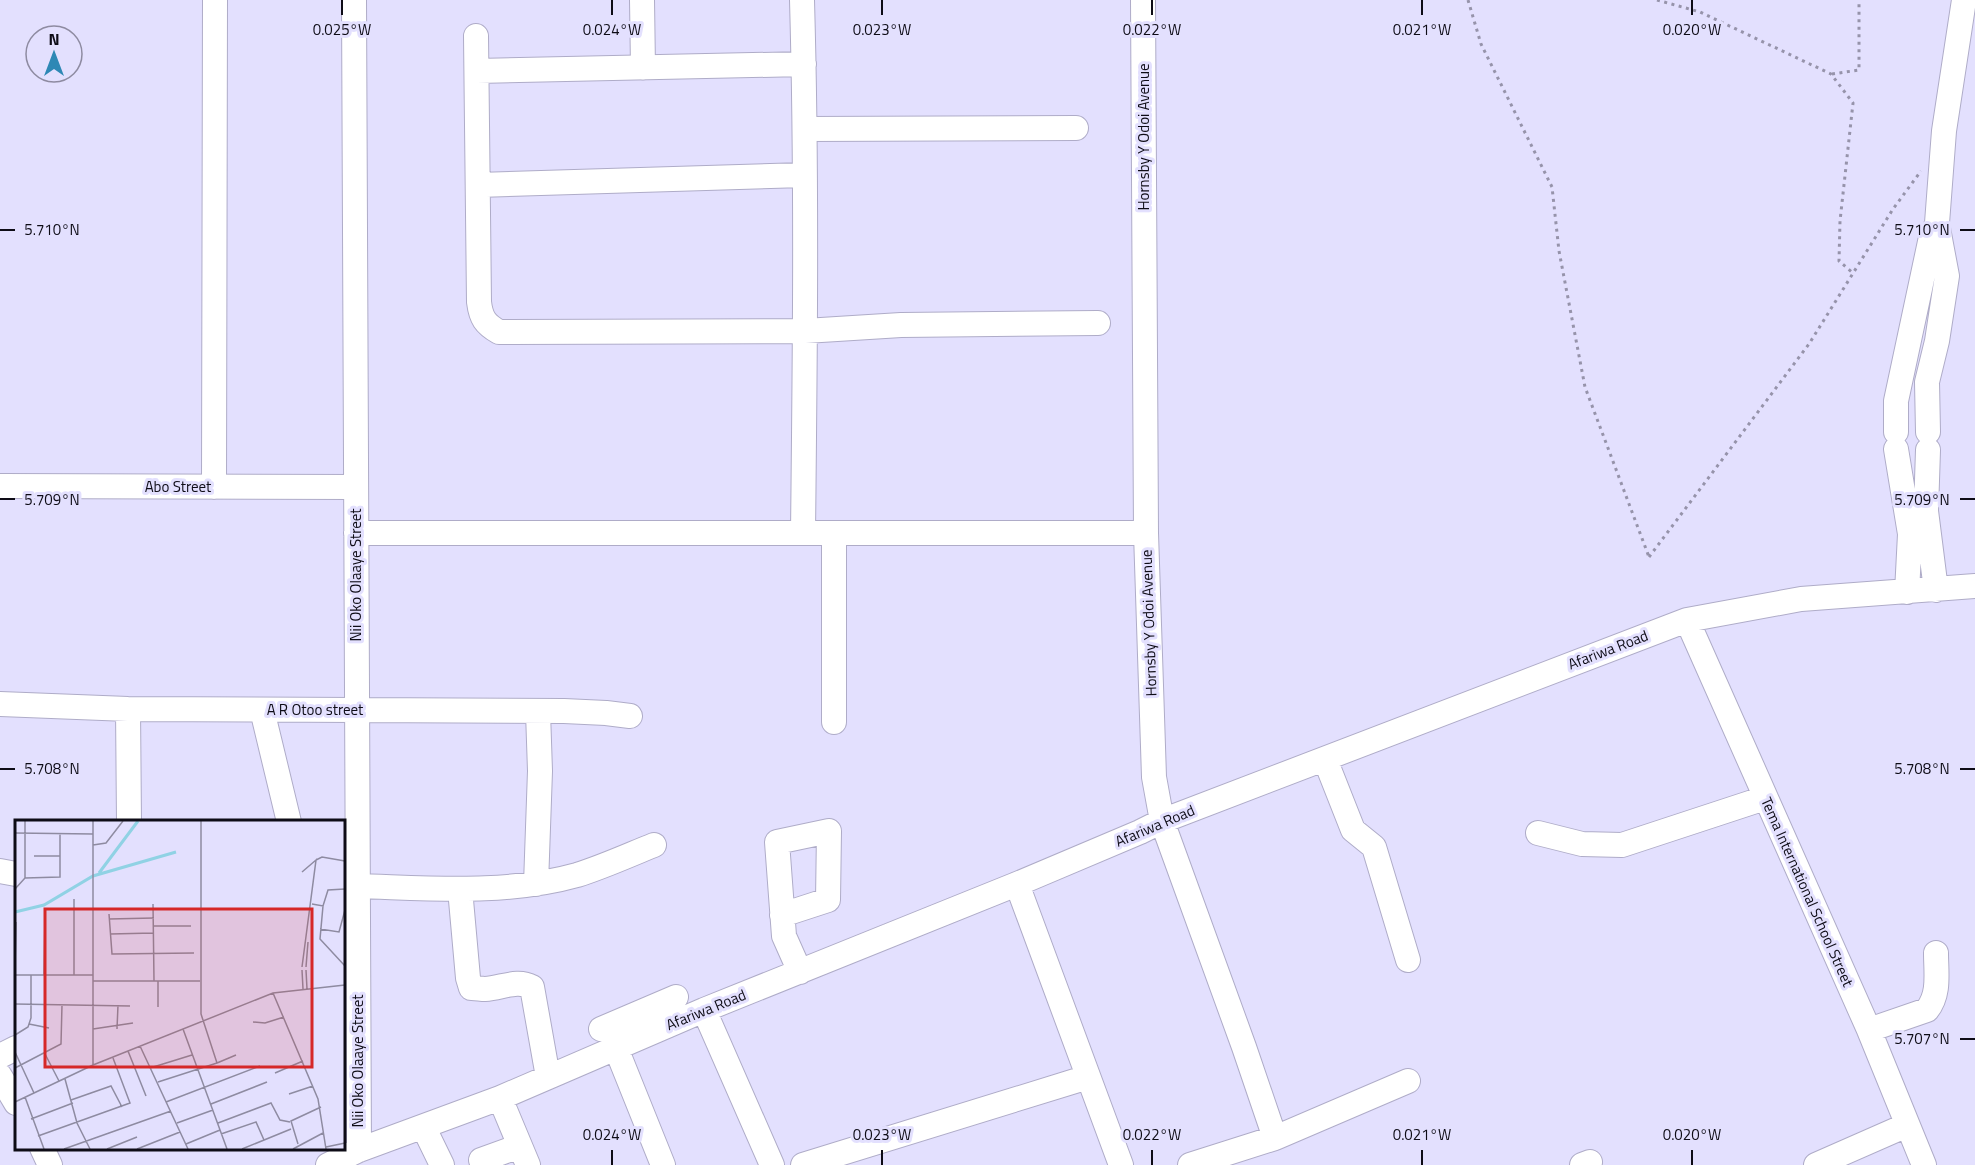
<svg xmlns="http://www.w3.org/2000/svg" width="1975" height="1165" font-family="'Titillium Web',sans-serif">
  <style>
    .lines { fill: none; stroke-linecap: round; stroke-linejoin: round }
    .minor-casing { stroke: #afacc8; stroke-width: 26 }
    .path { stroke: #9693aa; stroke-width: 3; stroke-dasharray: 3 4.5; stroke-linecap: butt }
    .minor { stroke: #fff; stroke-width: 24 }
    .ticks { fill: none; stroke: #0e0c16; stroke-width: 2 }
    .labels { text-anchor: middle; stroke-width: 6; stroke-linejoin: round; paint-order: stroke }
    .street-label { font-size: 15px; fill: #0e0c16; stroke: #e3e0fe }
    .inset-river { fill: none; stroke: #90d2e4; stroke-width: 3 }
    .inset-road { fill: none; stroke: #8e8ba1; stroke-width: 1.5 }
    .view { fill: #d62828; fill-opacity: 0.15; stroke: #d62828; stroke-width: 3 }
    .inset-edge { fill: none; stroke: #0e0c16; stroke-width: 3 }
    .ticks-label { font-size: 15px; text-anchor: middle; fill: #0e0c16; stroke: #e3e0fe; stroke-width: 6; stroke-linejoin: round; paint-order: stroke }
  </style>
  <rect width="100%" height="100%" fill="#e3e0fe"/>
  <g class="lines">
    <g class="minor-casing">
      <path id="minor" d="M354,0l5,1150
        M642,0l1,68
        M802,0c5,177 3,355 1,533
        M1143,0l3,533 8,244 8,44 82,226 31,91 -85,27
        M476,36l3,266c2,16 6,22 20,30l306,-1 96,-6 197,-2
        M477,71l327,-7
        M806,129l270,-1
        M478,185l326,-10
        M1896,432v-31l35,-164 4,-9
        M1928,432l-1,-50 10,-41 10,-65 -10,-53 7,-92 20,-131
        M1896,449l14,85 -3,58
        M1928,450l-2,61 10,79
        M0,486l356,1
        M214,487l1,-487
        M356,533h790
        M834,533v189
        M1687,620l182,410 55,135
        M0,704l128,5 436,2 42,2 24,3
        M128,709l1,113
        M262,710l27,112
        M1325,759l28,71 21,17 34,113
        M1538,833l44,11 40,1 143,-47
        M0,871l16,3
        M536,884l4,-113 -2,-59
        M1017,884l104,281
        M357,886c73,2 149,9 220,-11 26,-8 52,-20 77,-30
        M460,889l8,89 3,10c5,0 10,1 14,1 17,-1 32,-10 47,-2l16,90
        M782,915l46,-15 1,-69 -52,11 7,94 16,36
        M704,1010l68,155
        M601,1029l75,-32
        M1869,1030l58,-20c13,-16 9,-37 9,-57
        M616,1048l47,117
        M0,1056l16,-8
        M0,1076l16,27
        M500,1098l28,67
        M424,1128l18,37
        M1275,1138l133,-57
        M42,1148l8,17
        M481,1160l39,-14
        M328,1165l31,-15 141,-52 204,-88 313,-126 123,-52 22,-11 525,-201 114,-21 174,-13
        M803,1165l285,-88
        M1582,1165l8,-3
        M1816,1165l91,-40"/>
    </g>
    <path class="path" d="M1468,0l13,44 71,143 7,64 26,136 64,170
      M1657,0l43,12 131,62 22,29 -13,118 -1,40 14,12
      M1832,74l27,-4v-70
      M1649,557l160,-213 84,-135 28,-38"/>
    <use href="#minor" class="minor"/>
  </g>
  <path class="ticks" d="M342,0v15M612,0v15M882,0v15M1152,0v15M1422,0v15M1692,0v15M0,230h15M1960,230h15M0,499h15M1960,499h15M0,769h15M1960,769h15M1960,1039h15M612,1150v15M882,1150v15M1152,1150v15M1422,1150v15M1692,1150v15"/>
  <g class="labels">
    <g class="street-label">
      <text transform="translate(1144 137) rotate(-90)" y="5">Hornsby Y Odoi Avenue</text>
      <text x="178" y="492">Abo Street</text>
      <text transform="translate(356 575) rotate(-90)" y="5">Nii Oko Olaaye Street</text>
      <text transform="translate(1149 623) rotate(-92)" y="5">Hornsby Y Odoi Avenue</text>
      <text transform="translate(1608 650) rotate(-21)" y="5">Afariwa Road</text>
      <text x="315" y="715">A R Otoo street</text>
      <text transform="translate(1155 826) rotate(-23)" y="5">Afariwa Road</text>
      <text transform="translate(1807 892) rotate(66)" y="5">Tema International School Street</text>
      <text transform="translate(706 1010) rotate(-22)" y="5">Afariwa Road</text>
      <text transform="translate(358 1061) rotate(-90)" y="5">Nii Oko Olaaye Street</text>
    </g>
  </g>
  <g transform="translate(15 820)">
    <rect width="330" height="330" fill="#e3e0fe"/>
    <path class="inset-river" d="M84,53l39,-52M0,92l29,-7 49,-29 83,-24"/>
    <path class="inset-road" d="M78,1v244M0,13l78,1M78,25l13,-2 17,-22M19,36h26M301,40l6,-3 23,4M10,58l35,-1v-44M0,69l10,-11v-57M138,84l1,77M297,84l11,2 5,-16 17,-1M308,86l-3,33 25,27M94,94l3,40 82,-1M94,99l45,-1M139,106h37M305,109l19,3 6,-22M95,114l44,-1M287,147l14,-107 -14,12M291,147l2,-25M0,148l1,-46M287,150l1,19M291,150l1,19M0,155h78M29,155l1,-61M59,155v-76M78,161h107M143,161v26M258,173l45,106 8,50M0,184l115,2M238,202l12,1 19,-6M14,204l20,4M78,209l40,-6M102,209l1,-24M168,209l44,120M0,215l13,-8 3,-9v-43M125,226l48,103M113,231l18,45M0,232l19,41M29,232l15,29M202,243l19,-8M0,248l46,-24 1,-39M135,248l42,-13M260,253l28,-12M50,259l12,44 13,26M143,262l59,-19 -16,-49v-193M274,274l24,-8M10,277l19,52M56,280l40,-14 11,21M0,282l78,-37 180,-72 72,-8M151,282l94,-36M196,284l56,-22M16,299l42,-16M162,303l36,-13M203,303l53,-20 9,17 10,2M206,314l35,-12 8,18M23,316l92,-33 -17,-45M171,324l34,-14M283,324l-7,-23 30,-14M311,327l19,-4M49,329l107,-38M92,329l30,-12M122,329l43,-17M227,329l49,-20M278,329l30,-16"/>
    <path class="view" d="M30,89h267v158h-267z"/>
    <rect width="330" height="330" class="inset-edge"/>
  </g>
  <g class="ticks-label">
    <text x="342" y="35">0.025°W</text>
    <text x="612" y="35">0.024°W</text>
    <text x="882" y="35">0.023°W</text>
    <text x="1152" y="35">0.022°W</text>
    <text x="1422" y="35">0.021°W</text>
    <text x="1692" y="35">0.020°W</text>
    <text x="52" y="235">5.710°N</text>
    <text x="1922" y="235">5.710°N</text>
    <text x="52" y="505">5.709°N</text>
    <text x="1922" y="505">5.709°N</text>
    <text x="52" y="774">5.708°N</text>
    <text x="1922" y="774">5.708°N</text>
    <text x="1922" y="1044">5.707°N</text>
    <text x="612" y="1140">0.024°W</text>
    <text x="882" y="1140">0.023°W</text>
    <text x="1152" y="1140">0.022°W</text>
    <text x="1422" y="1140">0.021°W</text>
    <text x="1692" y="1140">0.020°W</text>
  </g>
  <g transform="translate(54 54)"><circle r="28" fill="#e3e0fe" stroke="#8e8ba1" stroke-width="1.5"/>
  <path d="M0-4.5L10 22L0 15L-10 22Z" fill="#2e88b5"/>
  <text y="-9" font-size="16" font-weight="bold" text-anchor="middle" fill="#0e0c16">N</text>
  </g>
</svg>
